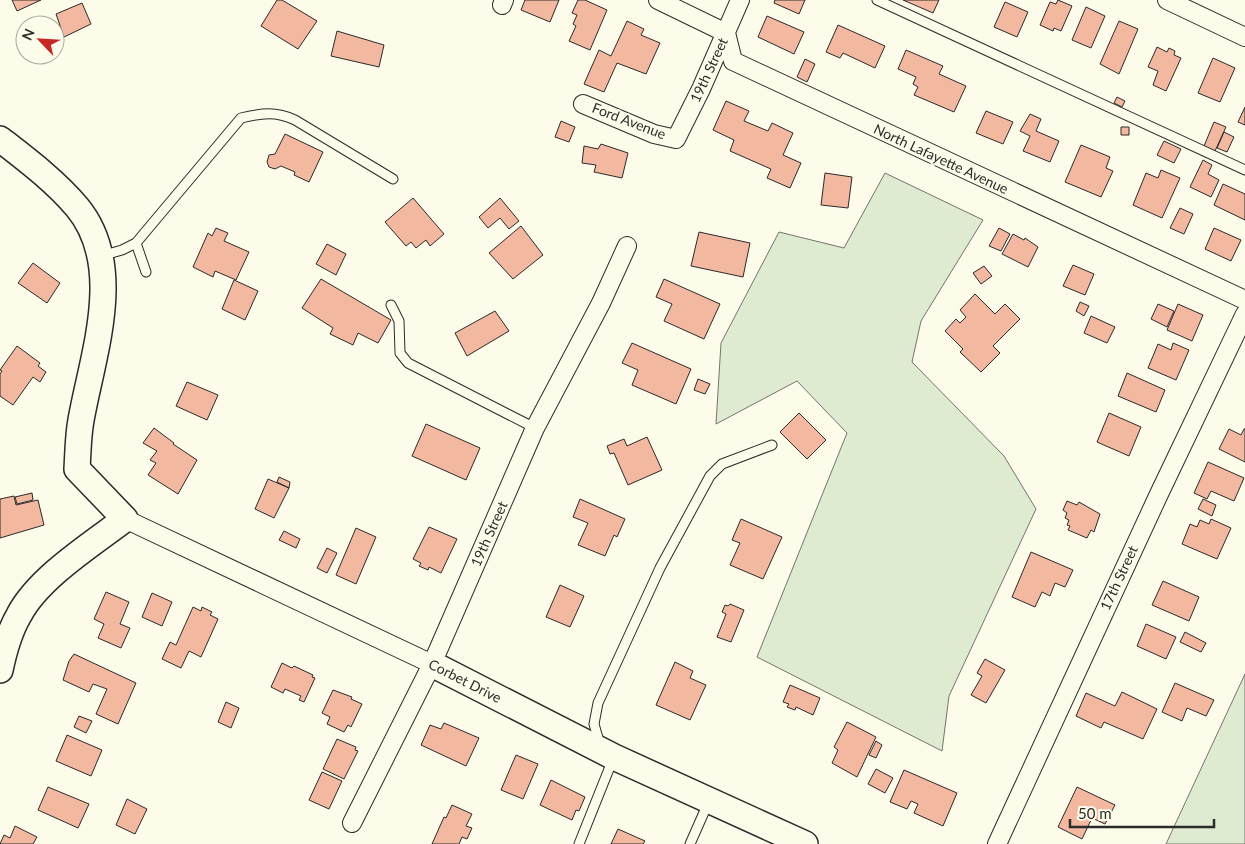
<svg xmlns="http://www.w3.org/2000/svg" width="1245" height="844" font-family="Lato,sans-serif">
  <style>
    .green { fill: #deebd1; stroke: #74746e }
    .building { fill: #f2b8a0; stroke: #2b2b2b }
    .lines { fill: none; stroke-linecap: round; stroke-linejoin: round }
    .lane-casing { stroke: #2b2b2b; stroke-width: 11 }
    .street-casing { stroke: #2b2b2b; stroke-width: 20 }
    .secondary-casing { stroke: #2b2b2b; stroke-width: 28 }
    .lane { stroke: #fdfbea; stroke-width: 9 }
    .street { stroke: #fdfbea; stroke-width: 18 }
    .secondary { stroke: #fdfbea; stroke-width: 25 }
    .labels { text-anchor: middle; stroke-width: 4; stroke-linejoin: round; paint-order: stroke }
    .street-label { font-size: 14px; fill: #2b2b2b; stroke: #fdfbea }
  </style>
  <rect width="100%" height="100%" fill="#fdfbea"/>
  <path class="green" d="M885,173l98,47 -62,101 -9,41 92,94 32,53 -87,187 -7,55 -185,-94 90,-224 -50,-52 -81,43 5,-81 58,-111 65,16z
    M1245,674v170h-79z"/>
  <path class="building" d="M12,0h29l-24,11z
    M277,0h5l35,21 -19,28 -37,-23z
    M525,0h34l-9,22 -29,-12z
    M578,0h7l22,10 -17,40 -21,-9 7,-15 -3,-2 4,-9 -5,-2z
    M775,0h30l-6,14 -25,-11z
    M903,0h36l-6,13z
    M1058,0l14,6 -11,25 -7,-3 -1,3 -13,-6 10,-23 6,2z
    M1005,2l23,10 -11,25 -23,-10z
    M82,3l9,21 -27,13 -8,-23z
    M1086,7l19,9 -14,32 -19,-8z
    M767,16l37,16 -10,22 -36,-17z
    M627,21l17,8 -3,6 19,8 -14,31 -29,-11 -13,29 -20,-8 15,-34 12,6z
    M1119,21l19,8 -19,45 -19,-10z
    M838,25l47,21 -10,22 -32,-15 -3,5 -14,-6z
    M337,31l47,14 -5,22 -48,-11z
    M1157,47l10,5 2,-4 6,3 -1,4 7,3 -15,33 -13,-6 5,-14 -10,-4z
    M906,50l37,16 -4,8 27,12 -12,26 -40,-17 4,-8 -5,-3 3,-7 -18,-8z
    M1213,58l22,10 -15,34 -22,-9z
    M805,59l10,5 -8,18 -10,-5z
    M1117,97l8,4 -3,6 -8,-4z
    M726,101l23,10 -5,10 24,10 4,-8 21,10 -10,22 18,8 -11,25 -23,-10 4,-9 -41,-18 4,-11 -21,-10z
    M1245,107v18l-7,-3z
    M986,111l27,11 -10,22 -27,-11z
    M1030,114l11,5 -5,12 23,10 -9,21 -27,-11 7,-15 -10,-5z
    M561,121l14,6 -6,15 -14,-5z
    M1214,122l12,5 -11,24 -11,-5z
    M1121,127h8v8h-8z
    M1224,132l10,5 -7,15 -10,-4z
    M285,134l38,18 -14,30 -15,-7 1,-3 -14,-6 -6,3 -6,-2 -2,-5 2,-7 6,-1z
    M1164,141l17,8 -7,14 -17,-8z
    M601,144l27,9 -6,25 -28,-6 2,-7 -14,-2 2,-17 14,3z
    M1081,145l29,12 -4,11 7,3 -12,26 -36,-15z
    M1203,160l9,5 -4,9 11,6 -8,17 -21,-10z
    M1161,170l19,8 -18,40 -29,-13 13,-32 12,5z
    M825,173l27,4 -4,31 -27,-3z
    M1223,184l22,10v26l-31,-15z
    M413,198l31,36 -14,12 -4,-6 -10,8 -5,-6 -5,4 -21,-24z
    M500,198l19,23 -10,8 -9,-11 -12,10 -9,-11z
    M1180,208l13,6 -9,20 -14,-6z
    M521,226l22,29 -30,24 -24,-26z
    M216,228l12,5 -4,8 25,11 -13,28 -21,-9 -2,6 -20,-10 15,-34 4,3z
    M999,228l11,6 -9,17 -12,-5z
    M1214,228l27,12 -10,21 -26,-12z
    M699,232l51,11 -7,34 -52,-11z
    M1013,234l11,6 1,-2 13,9 -10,20 -26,-13z
    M327,244l19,10 -10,21 -20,-11z
    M33,263l27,20 -13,20 -29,-20z
    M1073,265l21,9 -9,21 -22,-9z
    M984,266l8,10 -11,8 -8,-11z
    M321,279l70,41 -13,23 -20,-10 -5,12 -23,-11 3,-6 -31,-20z
    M664,279l56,25 -16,35 -40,-18 8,-17 -16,-7z
    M234,280l24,11 -13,29 -23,-11z
    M975,294l20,20 10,-10 15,15 -27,27 7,7 -19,19 -21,-20 3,-3 -18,-18 11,-12 4,4 6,-6 -6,-7z
    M1080,302l9,4 -5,10 -8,-5z
    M1158,304l16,7 -7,16 -16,-8z
    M1178,304l25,11 -11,26 -25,-11z
    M495,311l14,20 -42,25 -12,-23z
    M1091,316l24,11 -8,16 -23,-10z
    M632,343l59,26 -15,35 -44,-19 6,-15 -16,-7z
    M1173,343l16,7 -13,30 -28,-12 10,-24 13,6z
    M17,346l23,17 -2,3 8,6 -6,10 -7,-5 -20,28 -13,-9v-22l2,-3 -2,-1z
    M1127,373l38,17 -9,22 -38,-16z
    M698,379l12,5 -5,10 -11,-4z
    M187,382l31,13 -11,25 -31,-14z
    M799,413l27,27 -19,19 -27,-27z
    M1109,413l32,14 -12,29 -32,-14z
    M426,424l54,24 -14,32 -54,-24z
    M154,428l20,15 -1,1 24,16 -19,34 -30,-19 8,-12 -6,-3 7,-9 -14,-8z
    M1229,429l12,6 3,-6h1v33l-26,-13z
    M647,437l15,33 -34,15 -14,-32 -4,1 -3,-8 17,-7 3,7z
    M1208,462l36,16 -10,23 -23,-10 -4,8 -13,-6z
    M279,477l11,5 -1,6 -12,-6z
    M268,479l21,9 -15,30 -19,-9z
    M32,493l1,7 -16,4 -2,-7z
    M14,496l2,9 22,-5 6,25 -44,13v-39z
    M580,499l45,20 -8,18 -3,-2 -9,21 -27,-11 10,-22 -15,-6z
    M1203,499l13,6 -4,11 -14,-7z
    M1067,501l10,4 2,-3 21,12 -6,18 -3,-2 -4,8 -19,-8 2,-4 -3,-1 2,-5 -4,-2 2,-5 -4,-3z
    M741,519l41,18 -19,42 -33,-14 10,-22 -8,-3z
    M1211,519l20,9 -14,31 -35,-15 8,-20 7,3 3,-7 9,4z
    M429,527l28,12 -16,34 -12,-6 -1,3 -9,-4 2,-3 -8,-4z
    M356,528l20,9 -20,47 -20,-9z
    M284,531l16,8 -4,9 -17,-8z
    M327,548l10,5 -10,20 -10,-5z
    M1031,552l42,18 -8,17 -10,-4 -5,13 -8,-4 -7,15 -23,-10z
    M1163,581l36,16 -10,24 -37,-16z
    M560,585l24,11 -14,31 -24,-10z
    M106,592l23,10 -9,22 10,4 -9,20 -23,-10 6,-14 -10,-5z
    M152,593l20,9 -10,24 -20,-9z
    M730,604l14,6 -13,32 -14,-5 9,-23 -4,-2 3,-7 3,1z
    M193,607l8,4 1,-4 10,5 -2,3 8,4 -17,38 -12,-6 -8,17 -19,-9 8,-17 6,3z
    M1146,624l30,13 -10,22 -29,-13z
    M1185,632l21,11 -5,9 -21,-10z
    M74,654l62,29 -18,41 -22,-10 11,-25 -14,-5 -4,8 -26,-12 6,-19z
    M985,659l20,11 -19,33 -15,-8 11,-19 -5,-3z
    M675,662l18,9 -3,7 16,7 -16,35 -34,-15z
    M282,663l10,5 2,-2 19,9 -1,2 3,1 -11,24 -5,-2 2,-4 -16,-7 -2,4 -12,-6z
    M1175,683l39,17 -8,16 -19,-8 -5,13 -20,-9z
    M790,685l30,13 -7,17 -17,-8 -1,3 -8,-3 2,-3 -6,-2z
    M333,690l19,7 -1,2 11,5 -11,23 -3,-2 -4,7 -17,-8 3,-7 -8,-4z
    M1122,692l35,17 -14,30 -39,-17 -3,6 -25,-12 10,-23 29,13z
    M226,702l13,6 -8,20 -13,-6z
    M79,716l13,5 -6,12 -12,-6z
    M847,722l29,15 -19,40 -25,-14 6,-13 -4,-3z
    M444,723l35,15 -13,28 -45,-21 9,-20 11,4z
    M67,735l35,15 -11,26 -35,-15z
    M337,739l19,8 -1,3 3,1 -14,28 -21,-10z
    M876,741l6,4 -6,13 -7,-3z
    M516,755l22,9 -15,35 -22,-9z
    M876,769l17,9 -8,15 -17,-9z
    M904,770l53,23 -14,33 -29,-13 4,-9 -7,-3 -4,8 -17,-7z
    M322,772l20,9 -13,28 -20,-9z
    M551,780l34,17 -6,14 -3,-1 -4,10 -32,-15z
    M48,787l41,17 -11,24 -40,-18z
    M1077,787l38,18 -10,19 -13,-6 -10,21 -24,-12z
    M127,799l20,10 -12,25 -19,-9z
    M452,805l20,9 -6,12 6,2 -5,11 -5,-2 -3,7h-27l12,-27 2,1z
    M15,826l22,11 -4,7h-33l4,-9 6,3z
    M618,829l27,12 -2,3h-32z"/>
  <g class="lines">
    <g class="lane-casing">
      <path id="lane" d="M877,0l368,170
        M136,243l10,29
        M101,256l21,-6 14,-7 105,-125c21,-5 35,-7 54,2l98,59
        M391,305l8,16 1,32 8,10 127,65
        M600,745l-6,-21 4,-21 62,-135 50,-92 12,-12 50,-19
        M579,844l34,-85
        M690,844l19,-43"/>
    </g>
    <g class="street-casing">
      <path id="street" d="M658,0l68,33 7,28 512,239
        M1167,0l78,37
        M502,5l2,-5
        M583,104l71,30 22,5 25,-50 39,-89
        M125,519l307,145
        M352,823l80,-159 103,-236 66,-125 26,-57
        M997,844l162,-350 86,-180"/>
    </g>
    <g class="secondary-casing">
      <path id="secondary" d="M0,139c27,21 55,42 77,68 49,59 16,146 4,213 -3,16 -3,33 -4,49l48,50c-33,25 -87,59 -106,96 -10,17 -15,36 -19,55
        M432,664l182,93 191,87"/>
    </g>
    <use href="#lane" class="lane"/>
    <use href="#street" class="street"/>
    <use href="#secondary" class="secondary"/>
  </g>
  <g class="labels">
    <g class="street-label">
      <text transform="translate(709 70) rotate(-65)" y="5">19th Street</text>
      <text transform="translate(629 121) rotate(21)" y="5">Ford Avenue</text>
      <text transform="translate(941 159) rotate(25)" y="5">North Lafayette Avenue</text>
      <text transform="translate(489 534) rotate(-66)" y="5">19th Street</text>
      <text transform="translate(1119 578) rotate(-65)" y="5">17th Street</text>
      <text transform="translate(465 681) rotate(27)" y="5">Corbet Drive</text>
    </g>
  </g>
  <g transform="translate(40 40) rotate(295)"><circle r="24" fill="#fdfbea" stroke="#a9a89e"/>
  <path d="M0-4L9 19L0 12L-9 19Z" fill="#c62828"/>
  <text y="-8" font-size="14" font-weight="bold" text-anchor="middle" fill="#2b2b2b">N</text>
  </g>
  <path d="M1070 819v8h144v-8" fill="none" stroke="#2b2b2b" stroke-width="2.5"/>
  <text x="1078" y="819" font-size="15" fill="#2b2b2b" stroke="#fdfbea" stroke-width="4" paint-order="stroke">50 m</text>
</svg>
